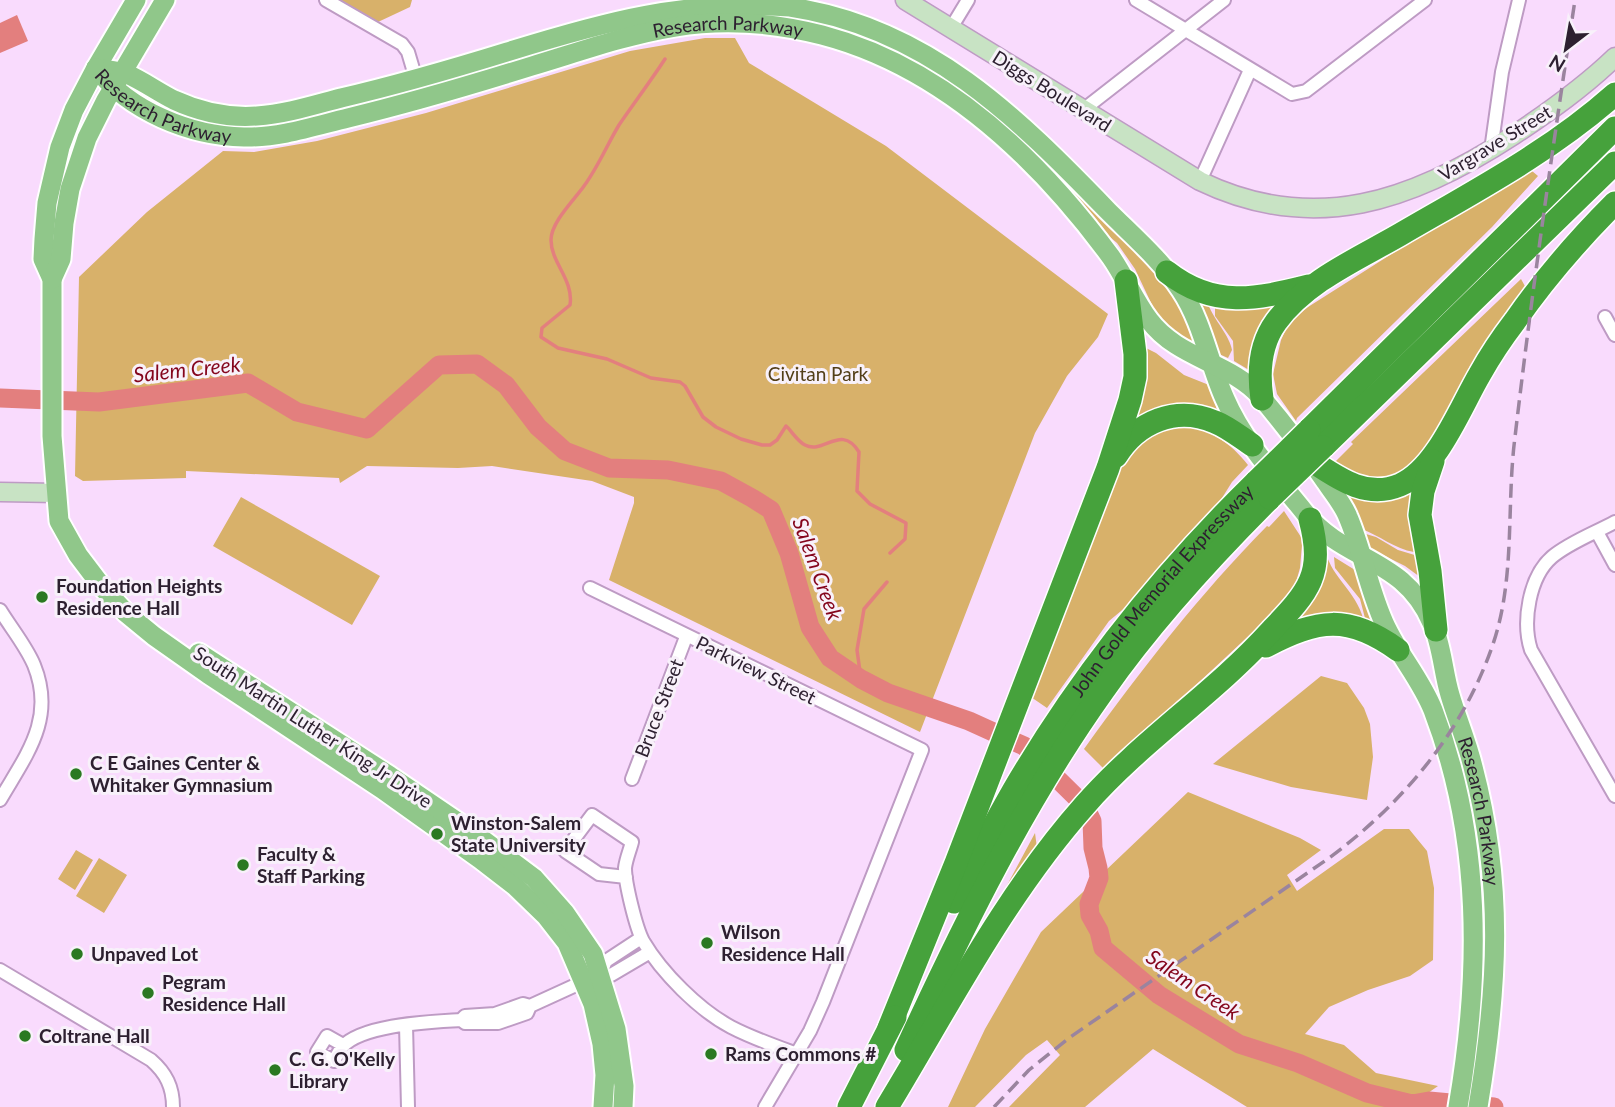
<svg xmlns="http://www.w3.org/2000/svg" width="1615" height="1107" font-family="Lato,sans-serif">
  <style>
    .green { fill: #d8b16a }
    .water { fill: #e37f7e }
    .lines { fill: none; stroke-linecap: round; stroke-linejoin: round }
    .stream { stroke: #e37f7e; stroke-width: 3.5 }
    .river { stroke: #e37f7e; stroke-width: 19 }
    .street-casing { stroke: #be9bc4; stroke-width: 16 }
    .secondary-casing { stroke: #be9bc4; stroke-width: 21 }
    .primary-casing { stroke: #fff; stroke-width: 23 }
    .highway-casing { stroke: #fff; stroke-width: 26 }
    .street { stroke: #fff; stroke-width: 12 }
    .secondary { stroke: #c8e3c4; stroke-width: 18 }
    .primary { stroke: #90c78a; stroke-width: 19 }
    .highway { stroke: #46a23c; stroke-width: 23 }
    .rail { stroke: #9a849e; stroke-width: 3.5; stroke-dasharray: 14 7; stroke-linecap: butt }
    .highway-bridge-casing { stroke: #fff; stroke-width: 26; stroke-linecap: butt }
    .highway-bridge { stroke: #46a23c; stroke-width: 23 }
    .poi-dot { fill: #2a7921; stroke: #f8f1fa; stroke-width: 2.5 }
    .labels { text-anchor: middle; stroke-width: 6; stroke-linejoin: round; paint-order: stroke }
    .street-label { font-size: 19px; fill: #2d2030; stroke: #f8f1fa }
    .park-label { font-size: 19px; fill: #523e17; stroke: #f8f1fa }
    .poi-label { font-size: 19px; font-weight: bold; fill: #2d2030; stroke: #f8f1fa; text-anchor: start }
    .water-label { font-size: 21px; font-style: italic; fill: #84051c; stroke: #f8f1fa }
  </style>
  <rect width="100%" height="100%" fill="#f9dbfd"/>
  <path class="green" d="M338,0h74l-2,7 -32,15z
    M835,30l22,2 56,24 89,61 113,112 50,54 16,23 15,39 -16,-9 -18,-16 -9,-13 -18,-38 -18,-26 -33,-28 -41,-49z
    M705,38h30l14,25 137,83 222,168 -10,23 -31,39 -32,57 -115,299 -311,-152 25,-77v-6l-42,-16 -100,-15 -34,2 -91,-2 -27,17 -1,-5 -153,-7v7l-103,3 -8,-5 4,-199 68,-65 76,-61 31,1 63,-11 109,-28 204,-62z
    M1532,171l6,5 -46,51 -195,191 -1,3 -19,-27 -4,-20 8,-34 5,-11 6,-9 16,-13 167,-106z
    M1521,279l5,9 -44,60 -18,37 -48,81 -39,19 -44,-21 20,-20 -2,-2z
    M1200,302l8,2c6,16 22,32 24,46l-4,8 -9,-4z
    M1215,306l19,2 38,-2 4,2 -27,62 -15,-9 -1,-20 -18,-25z
    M1142,346l14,7 28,22 25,10 9,27 -77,9 -11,-1z
    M1187,421c26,12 43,21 61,44l-16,17 -15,24 -84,95 -24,20 -62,87 -19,-13 89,-226 17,-28z
    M1413,485l4,64 -3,3c-19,-3 -35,-17 -53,-23l-12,-33z
    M241,497l139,79 -28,49 -139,-79z
    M1284,511l17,26 1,8 -2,23 -6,21 -23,26 -166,155 -21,-21c57,-79 115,-154 183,-223l2,1z
    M1366,534l10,3 22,13 20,6 2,21 -15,-11 -38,-19 -4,-12z
    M1326,553c6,24 30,39 37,65l-4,3 -59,-2 -1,-2z
    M1334,557l21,13 18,53 -7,-1 -6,-23 -25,-31z
    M1321,676l26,7 17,25 6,16 3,33 -6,43 -76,-13 -78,-23z
    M1188,792l112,46 21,12 -34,25 10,16 87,-62h25l18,22 7,37 -1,72 -23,16 -42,14 -39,17 -24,27 39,11 32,28 62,13 -30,21h-161l-94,-58 -68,58h-76l51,-52 -13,-15 -21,15 -51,52h-27l37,-78 56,-97z
    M1035,833l2,15 -40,56z
    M76,850l17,10 -18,30 -17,-11z
    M99,858l28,17 -23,38 -28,-17z"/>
  <path class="water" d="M17,15l11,26 -28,12v-30z"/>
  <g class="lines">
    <path class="stream" d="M665,59c-15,23 -31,44 -46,66 -12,20 -21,42 -35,61 -9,13 -33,36 -33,54 0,23 23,40 19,65l-28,23 -1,9 17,11 49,11 44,19 29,4 5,4 18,31 13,10 25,12 21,6h8l7,-5 9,-14c5,4 11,15 19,19 19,10 36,-22 54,7l-2,39 13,13 36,19 -1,16 -15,14
      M861,679l-4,-29 7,-41 23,-27
      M1410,1107l2,-3"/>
    <path class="river" d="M0,398l99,4 149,-19 49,29 70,17 72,-64 38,-1 29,21 32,42 27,24 44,17 59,2 53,11 31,17 19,12 18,43 21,74 20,31 31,21 27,14 81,28 55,25 61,60 7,15 1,27 5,20 1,10 -10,26 1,11 9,16 4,17 56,47 80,49 59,19 69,30 45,11 17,-3 65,6"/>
    <g class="street-casing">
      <path id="street" d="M326,0l76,44 6,8 8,27
        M1136,0l156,94 14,-3 119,-91
        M951,28l17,-28
        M1083,110l141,-110
        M1491,150l11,-78 17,-72
        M1200,181l50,-111
        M1605,317l10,18
        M1615,522c-20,11 -45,20 -63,35 -23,20 -30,65 -21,93l84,146
        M1597,532l18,33
        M590,588l332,162 -99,252 -13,29 -45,76
        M0,610c11,18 26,36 34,55 22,54 -8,90 -34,135
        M632,779l54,-142
        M626,877l-27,-3 -34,-23 27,-36 40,27c-2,8 -6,17 -7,26 0,15 11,60 18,73 19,32 56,69 88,86 21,11 44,19 66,27
        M0,970l151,90c15,13 22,27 22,47
        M600,974l6,-13 35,-23
        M461,1020l4,3h33l29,-10 3,-7
        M406,1025l2,82
        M343,1045l-16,-9 -10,16 17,9c2,-4 5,-10 8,-14 21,-23 89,-25 119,-27l4,-4 30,-2 28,-10 7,2 70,-32 11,1 39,-23"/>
    </g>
    <g class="secondary-casing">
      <path id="secondary" d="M905,0l295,181c114,55 213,20 314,-46 36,-24 70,-48 101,-78
        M0,492l57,1"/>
    </g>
    <g class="primary-casing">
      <g id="primary">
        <path d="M136,0l-40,68 -22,42 -14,37 -13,56 -3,36 -1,20 9,20v157l7,85 19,34 25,33 23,25 28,23 54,38 174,115 98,70 35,27 31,30 21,27 26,61 9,40 3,31 -2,32"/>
        <path id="s1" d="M96,68c10,2 21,2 31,6 16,7 31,18 47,26 26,12 55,18 83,16 29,-2 57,-11 84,-18 56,-13 111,-29 166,-46 100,-31 176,-52 283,-45 137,20 227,110 318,204 25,25 54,50 73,79 22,33 28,74 44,109 18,42 52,79 80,114 41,50 99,44 127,110 10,22 11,49 18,72 7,24 17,47 23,72 31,118 25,221 5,340"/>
        <path id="s2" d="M96,68c33,43 94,68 148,69 35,1 71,-11 104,-19 62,-15 123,-33 184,-52 47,-14 94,-31 143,-39 48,-8 100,-4 147,8 122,32 216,123 289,222 14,20 23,43 38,63 29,39 81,42 112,77 23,27 45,56 65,85 7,11 17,22 22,35 14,33 20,68 34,101 13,33 38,59 51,92 49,128 48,263 25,397"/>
        <path d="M52,279l9,-20 3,-36 6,-34 17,-51 19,-38 59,-100"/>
        <path d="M199,653l191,123 84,57 60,45 31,35 28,41 23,75 8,57 -1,21"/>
      </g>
    </g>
    <g class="highway-casing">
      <g id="highway">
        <path d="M1167,272c47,37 90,27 142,14"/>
        <path d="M1262,399c-4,-27 -2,-55 14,-77 30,-41 82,-63 125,-88 74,-43 150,-83 214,-140"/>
        <path d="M1309,430l306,-302"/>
        <path d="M1323,447l292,-284"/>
        <path d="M1116,456c21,-34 60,-51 99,-34 13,5 25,15 37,23"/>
        <path d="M1312,461c27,18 55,38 88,24 37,-16 60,-77 80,-111 10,-18 22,-36 35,-53 30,-43 63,-81 100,-118"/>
        <path d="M1433,461l-10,30 -3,24 10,56 6,59"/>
        <path d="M1266,646c52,-27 82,-32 132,4"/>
        <path id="s3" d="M954,902c23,-44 45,-89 71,-131 65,-107 143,-203 232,-290"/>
        <path d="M889,1028l67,-165 152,-395 22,-68 5,-23v-23l-9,-73"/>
        <path d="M906,1050c57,-124 118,-248 197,-359 49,-70 107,-133 167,-193"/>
        <path d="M849,1107l46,-90"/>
        <path d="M887,1107c62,-102 118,-212 198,-302 56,-64 129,-111 186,-174 37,-39 54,-56 39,-112"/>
      </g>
    </g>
    <use href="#street" class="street"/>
    <use href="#secondary" class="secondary"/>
    <use href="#primary" class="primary"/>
    <use href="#highway" class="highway"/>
    <path class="rail" d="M994,1107l35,-37 40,-32 260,-180c73,-54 133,-125 163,-211 24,-68 14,-140 23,-210 17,-146 38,-292 60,-437"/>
    <g class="highway-bridge-casing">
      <path id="highway-bridge" d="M1257,481l52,-51
        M1270,498l53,-51"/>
    </g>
    <use href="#highway-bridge" class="highway-bridge"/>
  </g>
  <g class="poi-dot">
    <circle cx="42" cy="597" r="7"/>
    <circle cx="76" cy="774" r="7"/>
    <circle cx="437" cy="834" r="7"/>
    <circle cx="243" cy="865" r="7"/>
    <circle cx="707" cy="943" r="7"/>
    <circle cx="77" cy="954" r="7"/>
    <circle cx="148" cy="993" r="7"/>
    <circle cx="25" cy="1036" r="7"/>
    <circle cx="711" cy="1054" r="7"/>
    <circle cx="275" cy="1070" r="7"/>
  </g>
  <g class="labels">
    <g class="street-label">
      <text dy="7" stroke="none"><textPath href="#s2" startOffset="667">Research Parkway</textPath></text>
      <text transform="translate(1052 91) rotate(32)" y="7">Diggs Boulevard</text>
      <text dy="7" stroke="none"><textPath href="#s2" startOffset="80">Research Parkway</textPath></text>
      <text transform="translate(1495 143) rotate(-31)" y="7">Vargrave Street</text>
      <text dy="7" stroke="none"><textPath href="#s3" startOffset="376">John Gold Memorial Expressway</textPath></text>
      <text transform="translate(756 670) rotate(26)" y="7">Parkview Street</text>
      <text transform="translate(659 708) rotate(-69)" y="7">Bruce Street</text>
      <text transform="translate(313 727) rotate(33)" y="7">South Martin Luther King Jr Drive</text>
      <text dy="7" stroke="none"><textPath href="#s1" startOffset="1834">Research Parkway</textPath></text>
    </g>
    <g class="park-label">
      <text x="818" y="381">Civitan Park</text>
    </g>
    <g class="poi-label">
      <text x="56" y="593">Foundation Heights<tspan x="56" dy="22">Residence Hall</tspan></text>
      <text x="90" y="770">C E Gaines Center &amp;<tspan x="90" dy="22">Whitaker Gymnasium</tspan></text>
      <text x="451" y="830">Winston-Salem<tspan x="451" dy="22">State University</tspan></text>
      <text x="257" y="861">Faculty &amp;<tspan x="257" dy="22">Staff Parking</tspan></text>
      <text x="721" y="939">Wilson<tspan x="721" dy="22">Residence Hall</tspan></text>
      <text x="91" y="961">Unpaved Lot</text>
      <text x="162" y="989">Pegram<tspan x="162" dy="22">Residence Hall</tspan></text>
      <text x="39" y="1043">Coltrane Hall</text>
      <text x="725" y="1061">Rams Commons #</text>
      <text x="289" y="1066">C. G. O'Kelly<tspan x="289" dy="22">Library</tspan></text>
    </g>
    <g class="water-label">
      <text transform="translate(187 370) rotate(-6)" y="7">Salem Creek</text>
      <text transform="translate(817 569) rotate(70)" y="7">Salem Creek</text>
      <text transform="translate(1193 985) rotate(34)" y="7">Salem Creek</text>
    </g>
  </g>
  <g transform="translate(1566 49) rotate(211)" stroke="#f8f1fa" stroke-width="5" paint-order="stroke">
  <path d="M0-5L12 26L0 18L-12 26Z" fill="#2d2030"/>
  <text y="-10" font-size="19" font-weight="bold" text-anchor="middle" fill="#2d2030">N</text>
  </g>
</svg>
